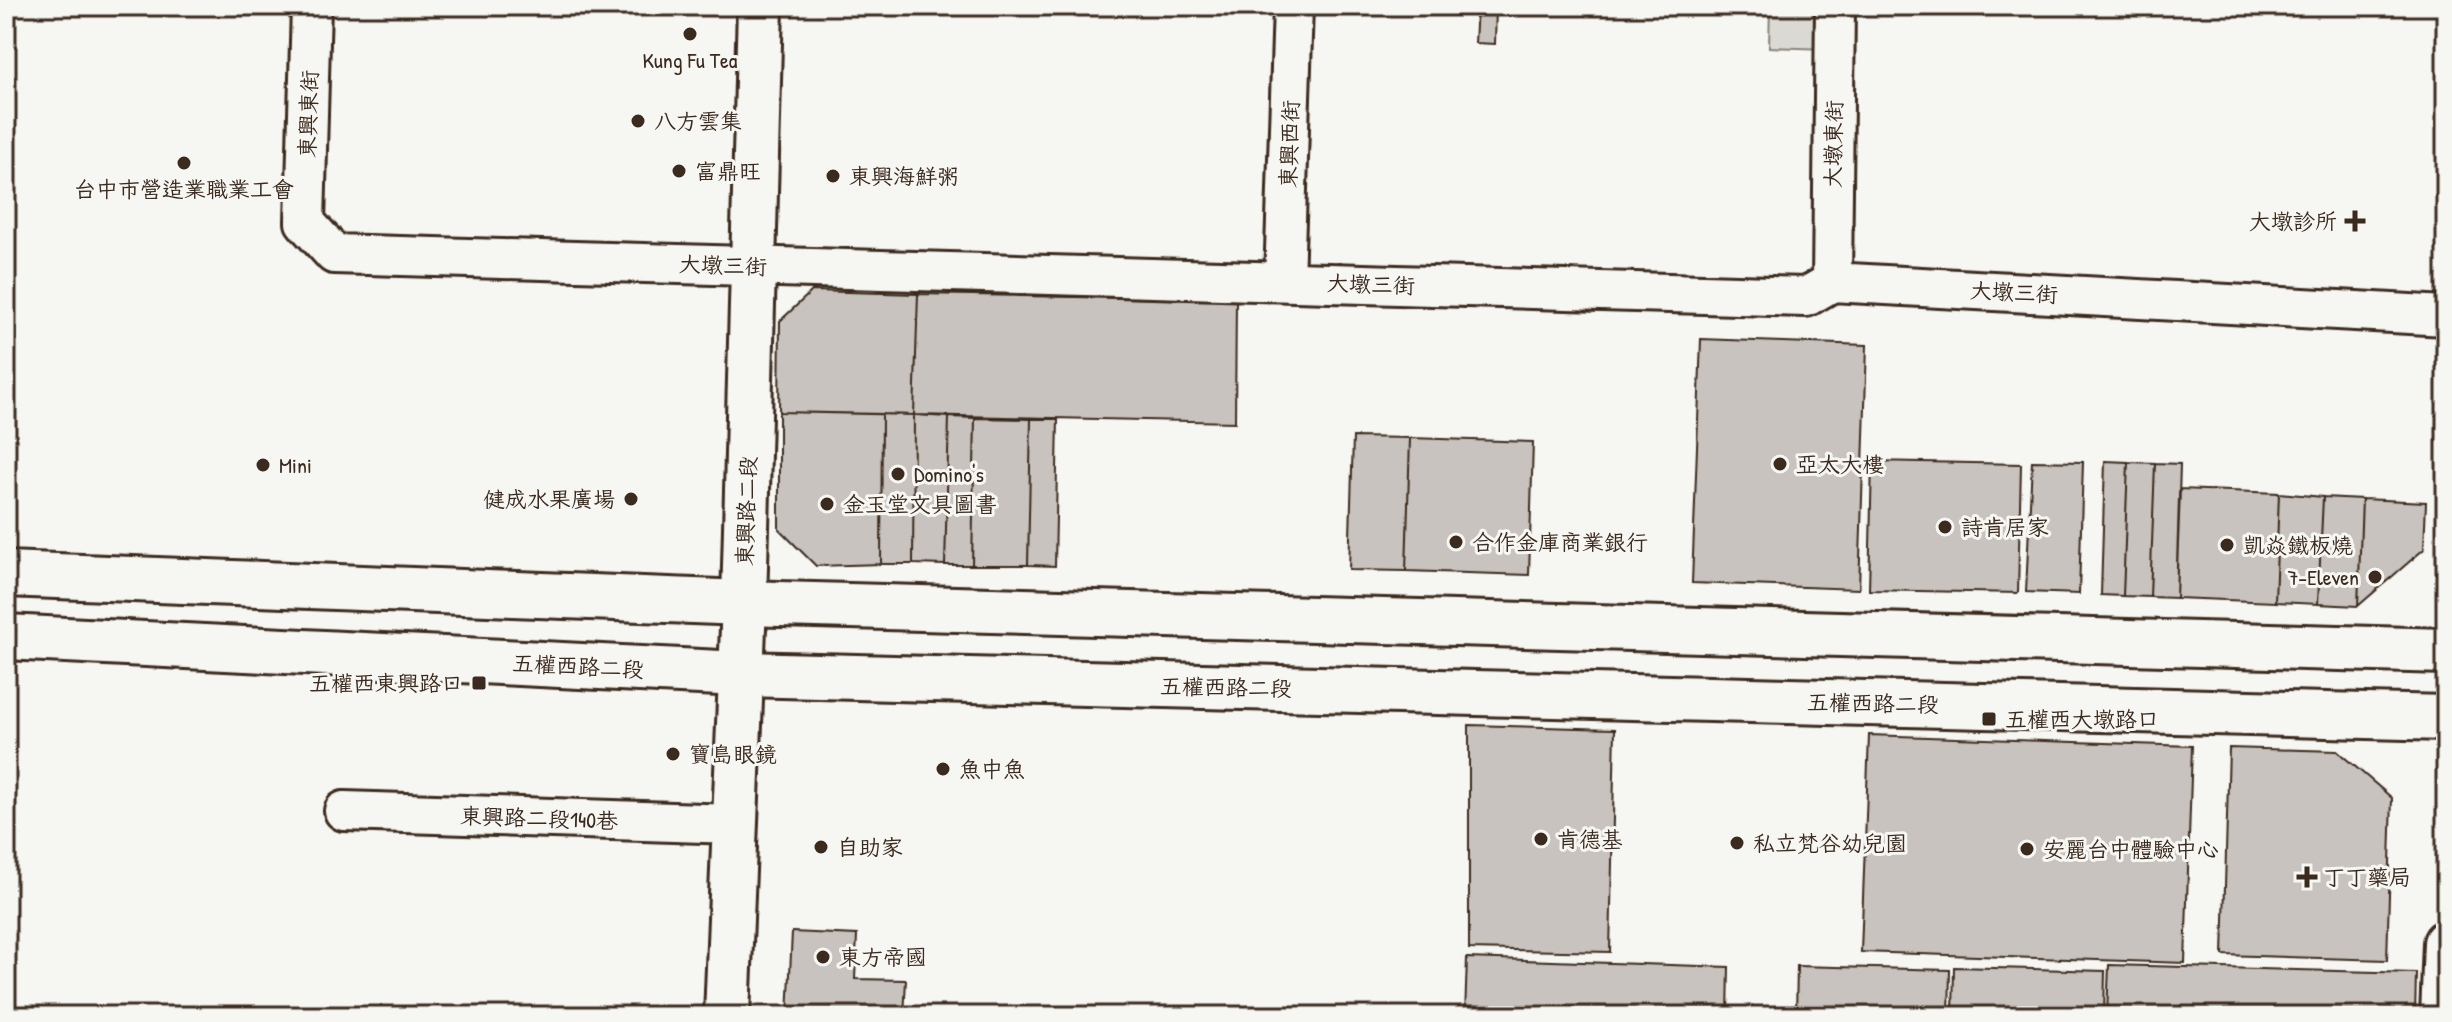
<svg xmlns="http://www.w3.org/2000/svg" width="2452" height="1022" font-family="'Patrick Hand','LXGW WenKai TC',sans-serif">
  <style>
    .green { fill: #dad9d3; stroke: #8a8278; stroke-width: 2 }
    .building { fill: #c8c3be; stroke: #3b2a1e; stroke-width: 2 }
    .lines { fill: none; stroke-linecap: round; stroke-linejoin: round }
    .minor-casing { stroke: #3b2a1e; stroke-width: 44 }
    .tertiary-casing { stroke: #3b2a1e; stroke-width: 50 }
    .secondary-casing { stroke: #3b2a1e; stroke-width: 50 }
    .minor { stroke: #f6f6f2; stroke-width: 38 }
    .tertiary { stroke: #f6f6f2; stroke-width: 44 }
    .secondary { stroke: #f6f6f2; stroke-width: 44 }
    .poi-dot { fill: #3b2a1e; stroke: #f6f6f2; stroke-width: 3 }
    .labels { text-anchor: middle; stroke-width: 6; stroke-linejoin: round; paint-order: stroke }
    .poi-label { font-size: 22px; fill: #3b2a1e; stroke: #f6f6f2; text-anchor: start }
    .street-label { font-size: 22px; fill: #3b2a1e; stroke: #f6f6f2 }
  </style>
  <rect width="100%" height="100%" fill="#f6f6f2"/>
  <filter id="ink" filterUnits="userSpaceOnUse"><feTurbulence type="fractalNoise" baseFrequency=".0125" numOctaves="2"/><feDisplacementMap in="SourceGraphic" scale="16" xChannelSelector="R" yChannelSelector="G"/><feConvolveMatrix kernelMatrix="1 2 1 2 8 2 1 2 1" color-interpolation-filters="sRGB"/></filter>
  <g filter="url(#ink)">
    <path class="green" d="M1770,6h59l-2,43 -58,-2z"/>
    <path class="building" d="M1477,6h19l-1,38 -20,-1z
      M812,291l106,3 -4,121 -135,-3 1,-91z
      M918,294l318,6 -1,122 -321,-7z
      M1701,339l166,6 -8,244 -167,-6z
      M779,412l103,2 -1,150 -65,2 -37,-37z
      M882,414l32,1 -1,149h-32z
      M914,415l35,2 -4,148 -32,-1z
      M949,417l26,1 -3,147h-27z
      M975,418l56,1 -3,146h-56z
      M1031,419h27l-3,147 -27,-1z
      M1353,437l57,1 -4,133 -57,-1z
      M1410,438l123,4 -4,133 -123,-4z
      M1872,461l149,3 -3,129 -149,-3z
      M2032,461l51,1 -4,132 -53,-2z
      M2105,461l23,1 -5,134 -22,-1z
      M2128,462l27,1 -5,134 -27,-1z
      M2155,463l25,1 -4,134 -26,-1z
      M2180,489l99,4 -4,109 -99,-4z
      M2279,493l44,4 -5,107 -43,-2z
      M2323,497l39,2 -4,107 -40,-2z
      M2362,499l64,3 -2,47 -66,57z
      M1469,725l146,4 -5,223 -141,-3z
      M1869,735l323,11 -7,217 -324,-11z
      M2229,748l108,3 55,47 -5,162 -164,-5z
      M792,932l65,3 -2,44 51,1 -2,36h-116z
      M1467,958l262,9 -1,49h-263z
      M2109,965l307,8 -1,43h-308z
      M1797,966l153,4 -1,46h-153z
      M1954,967l151,4 -1,45h-151z
      M978,1010l29,1 -1,5h-28z"/>
    <g class="lines">
      <g class="minor-casing">
        <path id="minor" d="M311,6l-6,216 29,32 1472,43 26,-15 614,34
          M1284,281l9,-275
          M1832,282l3,-276
          M344,811l390,13"/>
      </g>
      <g class="tertiary-casing">
        <path id="tertiary" d="M727,1016l17,-413 16,-597
          M2443,1016l3,-73"/>
      </g>
      <g class="secondary-casing">
        <path id="secondary" d="M6,574l738,29 1702,48
          M6,637l734,37 1706,44"/>
      </g>
      <use href="#minor" class="minor"/>
      <use href="#tertiary" class="tertiary"/>
      <use href="#secondary" class="secondary"/>
    </g>
  </g>
  <g class="poi-dot">
    <circle cx="690" cy="34" r="8"/>
    <circle cx="638" cy="121" r="8"/>
    <circle cx="184" cy="163" r="8"/>
    <circle cx="679" cy="171" r="8"/>
    <circle cx="833" cy="176" r="8"/>
    <path d="M2351 209h8v8h8v8h-8v8h-8v-8h-8v-8h8z"/>
    <circle cx="1780" cy="464" r="8"/>
    <circle cx="263" cy="465" r="8"/>
    <circle cx="898" cy="474" r="8"/>
    <circle cx="631" cy="499" r="8"/>
    <circle cx="827" cy="504" r="8"/>
    <circle cx="1945" cy="527" r="8"/>
    <circle cx="1456" cy="542" r="8"/>
    <circle cx="2227" cy="545" r="8"/>
    <circle cx="2375" cy="577" r="8"/>
    <rect x="471" y="675" width="16" height="16" rx="4"/>
    <rect x="1981" y="711" width="16" height="16" rx="4"/>
    <circle cx="673" cy="754" r="8"/>
    <circle cx="943" cy="769" r="8"/>
    <circle cx="1541" cy="839" r="8"/>
    <circle cx="1737" cy="843" r="8"/>
    <circle cx="821" cy="847" r="8"/>
    <circle cx="2027" cy="849" r="8"/>
    <path d="M2303 865h8v8h8v8h-8v8h-8v-8h-8v-8h8z"/>
    <circle cx="823" cy="957" r="8"/>
  </g>
  <g class="labels">
    <g class="poi-label">
      <text x="690" y="68" text-anchor="middle">Kung Fu Tea</text>
      <text x="654" y="129">八方雲集</text>
      <text x="695" y="179">富鼎旺</text>
      <text x="849" y="184">東興海鮮粥</text>
      <text x="184" y="197" text-anchor="middle">台中市營造業職業工會</text>
      <text x="2337" y="229" text-anchor="end">大墩診所</text>
      <text x="1796" y="472">亞太大樓</text>
      <text x="279" y="473">Mini</text>
      <text x="914" y="482">Domino's</text>
      <text x="615" y="507" text-anchor="end">健成水果廣場</text>
      <text x="843" y="512">金玉堂文具圖書</text>
      <text x="1961" y="535">詩肯居家</text>
      <text x="1472" y="550">合作金庫商業銀行</text>
      <text x="2243" y="553">凱焱鐵板燒</text>
      <text x="2359" y="585" text-anchor="end">7-Eleven</text>
      <text x="463" y="691" text-anchor="end">五權西東興路口</text>
      <text x="2005" y="727">五權西大墩路口</text>
      <text x="689" y="762">寶島眼鏡</text>
      <text x="959" y="777">魚中魚</text>
      <text x="1557" y="847">肯德基</text>
      <text x="1753" y="851">私立梵谷幼兒園</text>
      <text x="837" y="855">自助家</text>
      <text x="2043" y="857">安麗台中體驗中心</text>
      <text x="2323" y="885">丁丁藥局</text>
      <text x="839" y="965">東方帝國</text>
    </g>
    <g class="street-label">
      <text transform="translate(308 114) rotate(-88)" y="8">東興東街</text>
      <text transform="translate(1289 144) rotate(-88)" y="8">東興西街</text>
      <text transform="translate(1833 144) rotate(-89)" y="8">大墩東街</text>
      <text transform="translate(723 265) rotate(2)" y="8">大墩三街</text>
      <text transform="translate(1371 284) rotate(2)" y="8">大墩三街</text>
      <text transform="translate(2014 292) rotate(3)" y="8">大墩三街</text>
      <text transform="translate(746 511) rotate(-88)" y="8">東興路二段</text>
      <text transform="translate(578 666) rotate(3)" y="8">五權西路二段</text>
      <text transform="translate(1226 687) rotate(1)" y="8">五權西路二段</text>
      <text transform="translate(1873 703) rotate(1)" y="8">五權西路二段</text>
      <text transform="translate(539 818) rotate(2)" y="8">東興路二段140巷</text>
    </g>
  </g>
  <rect width="2452" height="1022" fill="none" stroke="#f6f6f2" stroke-width="32"/>
  <rect x="16" y="16" width="2420" height="990" fill="none" stroke="#3b2a1e" stroke-width="3" filter="url(#ink)"/>
</svg>
